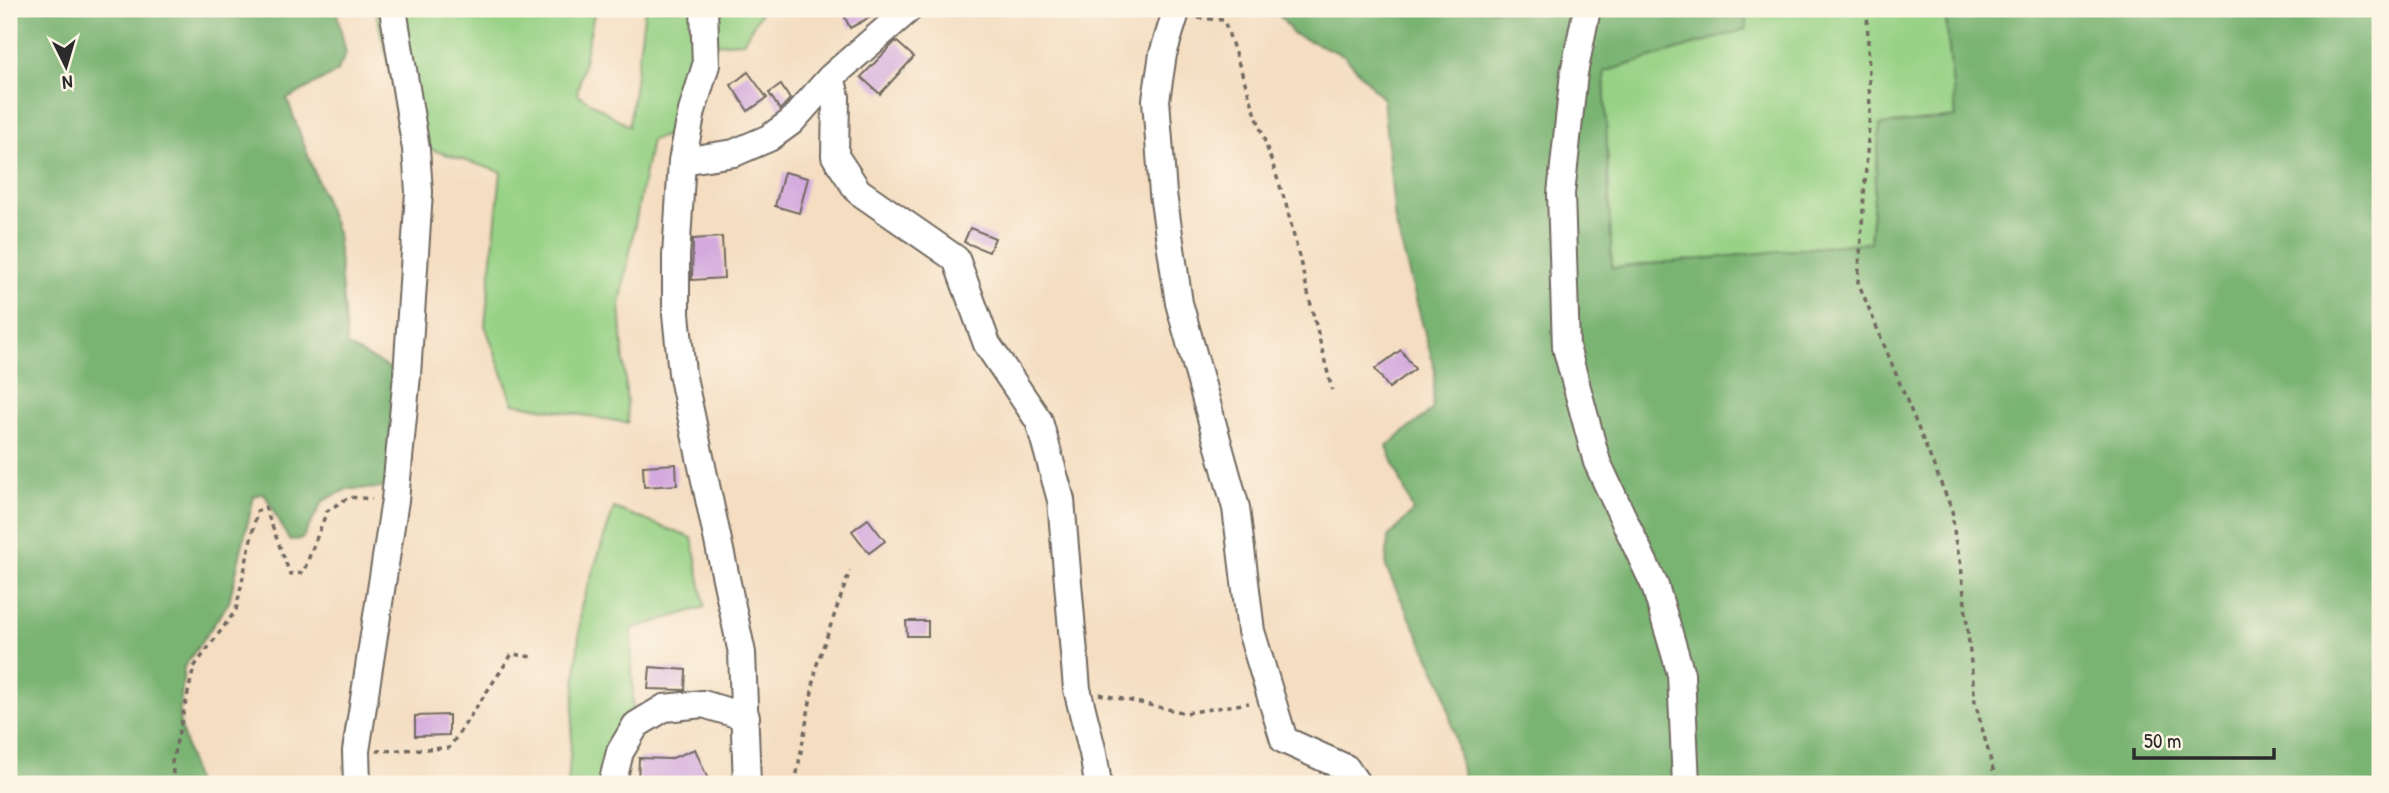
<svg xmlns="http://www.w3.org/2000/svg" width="2389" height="793" font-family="'Patrick Hand',sans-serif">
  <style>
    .green { fill: #98d286; stroke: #627e58; stroke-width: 2 }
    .forest { fill: #7ab473; stroke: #52704f; stroke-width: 2 }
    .building { fill: #d4aade }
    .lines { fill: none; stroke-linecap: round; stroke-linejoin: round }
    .minor-casing { stroke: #716960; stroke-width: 30 }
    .path { stroke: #716960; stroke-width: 3.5; stroke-dasharray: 5 5; stroke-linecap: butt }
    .minor { stroke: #fff; stroke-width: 26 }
  </style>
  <rect width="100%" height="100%" fill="#fcf5e5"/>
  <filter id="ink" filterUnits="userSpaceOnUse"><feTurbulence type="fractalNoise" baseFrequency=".0143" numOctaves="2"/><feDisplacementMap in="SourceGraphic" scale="14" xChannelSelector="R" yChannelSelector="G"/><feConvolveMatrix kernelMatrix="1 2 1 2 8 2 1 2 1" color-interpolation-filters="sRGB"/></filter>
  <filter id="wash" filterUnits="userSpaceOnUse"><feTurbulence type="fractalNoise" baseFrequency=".00686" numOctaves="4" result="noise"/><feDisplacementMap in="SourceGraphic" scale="28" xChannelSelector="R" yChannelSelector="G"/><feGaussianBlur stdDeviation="1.57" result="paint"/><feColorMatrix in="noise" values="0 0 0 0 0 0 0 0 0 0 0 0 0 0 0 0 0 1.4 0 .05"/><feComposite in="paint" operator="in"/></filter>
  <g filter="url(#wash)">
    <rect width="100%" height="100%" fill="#f4ddc1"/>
    <path class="green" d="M375,9h220l-18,85 52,32 16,-117h118l-20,33 -50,3 -24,90 -18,5 -31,164 8,119 -115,-20 -28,-78 16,-153 -93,-30z
      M1746,9h199l11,108 -76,9 -10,116 -258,26 -8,-196 142,-43z
      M614,508l78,30 13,69 -74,22 2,80 -15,75h-50l13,-177z"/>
    <path class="forest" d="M9,9h327l10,44 -9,19 -50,27 50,134 10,113 50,26 -11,116 -39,1 -24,12 -21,38 -13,1 -25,-47 -10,3 -25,106 -45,65 -5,52 17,65h-187z
      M1275,9h471v20l-142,43 8,196 258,-26 10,-117 76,-8 -11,-108h435v775h-915l-22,-98 -57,-118 2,-30 25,-27 -26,-65 45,-36 3,-39 -40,-150 -12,-122 -39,-44 -51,-21z"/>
    <g id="blocks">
      <path class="building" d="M841,9h44l-35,19z
        M896,41l18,16 -34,37 -19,-17z
        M748,72l19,26 -19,13 -17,-26z
        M781,85l9,14 -10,11 -11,-17z
        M784,172l24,6 -9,35 -24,-7z
        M970,228l25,10 -6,14 -25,-10z
        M722,237l2,41 -32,2 1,-41z
        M1401,350l14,19 -26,19 -14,-19z
        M676,464l1,21 -33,2 -1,-21z
        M868,519l17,22 -16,12 -17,-22z
        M906,621h22v15h-21z
        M650,667l36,3 -1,20 -37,-1z
        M449,715v20l-34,1v-20z
        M695,749l15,35 -72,-2 1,-24 31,1z"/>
    </g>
  </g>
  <g filter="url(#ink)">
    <use href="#blocks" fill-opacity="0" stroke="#716960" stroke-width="2"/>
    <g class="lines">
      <g class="minor-casing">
        <path id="minor" d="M704,9l2,56 -14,46 -10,50 -6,95v58l6,59 60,280 5,131
          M1177,9l-14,45 -7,46 7,94 16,109 57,205 15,123 33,109 62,28 11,16
          M1587,9l-13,64 -13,121 5,153 31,115 58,124 26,88 5,110
          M831,77l5,20 -1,59 23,35 98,68 31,85 52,77 22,79 16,189 16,64 5,31
          M682,161l52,-8 35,-15 22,-16 40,-45 78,-68
          M357,784l-1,-33 39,-251 12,-125 12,-183 -3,-43 -23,-140
          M612,784l8,-32 16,-27 28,-17 39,-4 43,13"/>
      </g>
      <path class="path" d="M1867,9l3,102 -12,171 94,228 3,29 6,26 14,137 22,82
        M1198,18l26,2 62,184 46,186
        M1099,694l87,19 63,-10
        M376,751l73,-3 63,-94 20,3
        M174,784l-2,-22 22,-95 42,-57 21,-99 8,-4 25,67 13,-1 24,-62 22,-14 23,2
        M795,784l22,-120 33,-93"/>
      <use href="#minor" class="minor"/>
    </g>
  </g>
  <rect width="2389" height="793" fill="none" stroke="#fcf5e5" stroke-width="35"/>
  <g transform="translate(66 66) rotate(175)" stroke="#fcf5e5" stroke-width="5" paint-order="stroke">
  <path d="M0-5L12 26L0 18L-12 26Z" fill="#2b2b2b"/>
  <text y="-10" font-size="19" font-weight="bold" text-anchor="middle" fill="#2b2b2b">N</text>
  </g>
  <path d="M2134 748v10h140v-10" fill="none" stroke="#2b2b2b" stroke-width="3.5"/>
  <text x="2144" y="748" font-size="21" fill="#2b2b2b" stroke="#fcf5e5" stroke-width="5" paint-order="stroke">50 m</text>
</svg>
